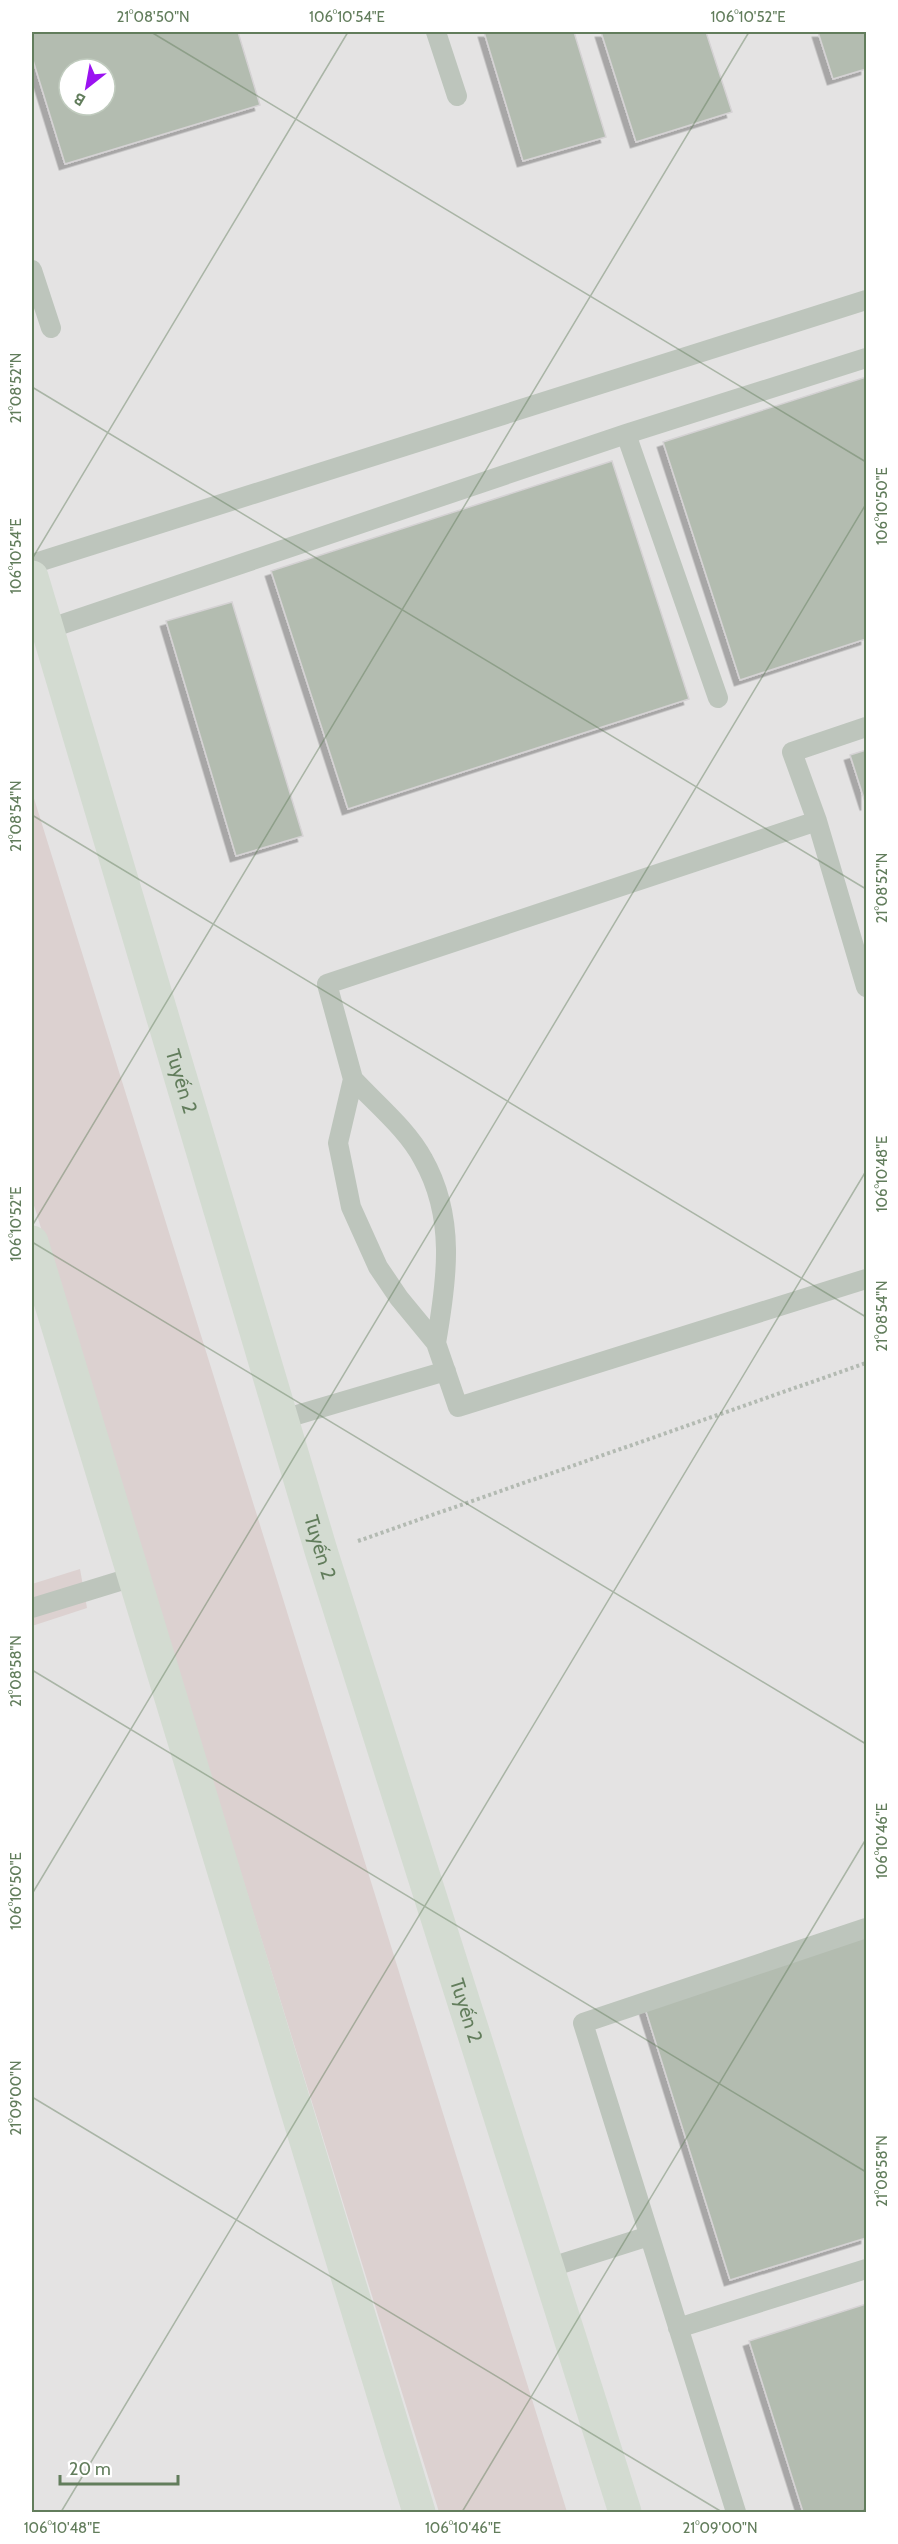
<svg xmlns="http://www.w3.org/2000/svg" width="898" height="2544" font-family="Cabin,sans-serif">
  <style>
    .built { fill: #e4e3e3; fill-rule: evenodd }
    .green { fill: #dcd1d0 }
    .building { fill: #b3bcb0; stroke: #d5d2d4; stroke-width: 1.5; fill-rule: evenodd; filter: url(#shadow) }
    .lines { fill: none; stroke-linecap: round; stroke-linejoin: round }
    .path { stroke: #b3bab2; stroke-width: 4; stroke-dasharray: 3 3; stroke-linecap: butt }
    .lane { stroke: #bdc5bc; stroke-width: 20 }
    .secondary { stroke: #d3dbd1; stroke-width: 33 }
    .ticks { fill: none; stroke: #627d5c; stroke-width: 1.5; stroke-opacity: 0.45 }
    .labels { text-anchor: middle; stroke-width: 6; stroke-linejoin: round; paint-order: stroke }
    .street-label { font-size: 20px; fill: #627d5c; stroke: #fff }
    .neatline { fill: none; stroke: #627d5c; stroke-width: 2 }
    .ticks-label { font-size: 15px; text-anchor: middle; fill: #627d5c }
  </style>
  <defs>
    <filter id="shadow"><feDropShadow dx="-5.5" dy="5.5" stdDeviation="0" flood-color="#0004"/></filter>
  </defs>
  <rect width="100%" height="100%" fill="#f4eff2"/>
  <path class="built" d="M32,32h834v2480h-834zM69,69h36v36h-36z"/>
  <path class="green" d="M32,792l535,1720h-128l-407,-1313z
    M80,1569l7,39 -55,18v-42z"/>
  <path class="building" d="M32,32h206l22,73 -195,59 -33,-107zM69,69h36v36h-36z
    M484,32h90l32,105 -83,24z
    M601,32h105l26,80 -96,30z
    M818,32h48v37l-33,10z
    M866,377v262l-126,41 -77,-238z
    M612,461l77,238 -341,110 -77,-238z
    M232,602l71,234 -67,20 -70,-235z
    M866,750v55l-16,-50z
    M866,1937v301l-136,42 -86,-275z
    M866,2304v208h-63l-54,-171z"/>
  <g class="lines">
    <path class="path" d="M358,1541l508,-178"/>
    <path class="lane" d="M436,32l21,64
      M32,270l19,58
      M626,434l92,264
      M32,564l834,-264
      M48,629l578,-195 240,-76
      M817,821l-25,-69 74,-25
      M866,987l-49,-166 -490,163 26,95 -15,64 13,64 27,60 21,31 37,45 22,64 408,-128
      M353,1079c23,25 54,50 70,80 33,58 24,121 13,184
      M283,1419l163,-48
      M32,1608l101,-31
      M548,2268l101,-32
      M678,2328l188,-59
      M736,2512l-153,-489 283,-95"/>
    <g class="secondary">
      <path id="s1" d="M32,577l290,977 303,958"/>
      <path d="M32,1242l387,1270"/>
    </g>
  </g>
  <path class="ticks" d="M151,32l715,430M862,32l4,2M32,387l834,502M32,559l316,-527M32,815l834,502M32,1226l717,-1194M32,1242l834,502M32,1670l834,502M32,1894l834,-1390M32,2097l690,415M61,2512l805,-1341M462,2512l404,-673M863,2512l3,-6"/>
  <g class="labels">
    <g class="street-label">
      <text dy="7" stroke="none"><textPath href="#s1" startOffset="526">Tuyến 2</textPath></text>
      <text dy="7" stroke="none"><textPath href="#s1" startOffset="1012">Tuyến 2</textPath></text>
      <text dy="7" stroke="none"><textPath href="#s1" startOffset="1498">Tuyến 2</textPath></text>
    </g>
  </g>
  <rect width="898" height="2544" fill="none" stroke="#ffffff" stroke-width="66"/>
  <g transform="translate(87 87) rotate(211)"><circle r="28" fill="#ffffff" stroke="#c0cbbe" stroke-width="1.5"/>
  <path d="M0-4.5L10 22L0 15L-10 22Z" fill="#9b12f1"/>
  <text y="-9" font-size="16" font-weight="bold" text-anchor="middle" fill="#627d5c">B</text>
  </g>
  <path d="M60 2475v9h118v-9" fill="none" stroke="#627d5c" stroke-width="3"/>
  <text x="69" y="2475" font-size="18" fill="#627d5c" stroke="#ffffff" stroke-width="4.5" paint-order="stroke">20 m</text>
  <rect x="33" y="33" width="832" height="2478" class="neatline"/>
  <g class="ticks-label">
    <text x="153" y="22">21°08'50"N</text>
    <text x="347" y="22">106°10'54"E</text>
    <text x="748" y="22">106°10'52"E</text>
    <text transform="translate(16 388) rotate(-90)" y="5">21°08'52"N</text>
    <text transform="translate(882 506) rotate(-90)" y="5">106°10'50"E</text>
    <text transform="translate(16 556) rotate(-90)" y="5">106°10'54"E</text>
    <text transform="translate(16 816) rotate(-90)" y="5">21°08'54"N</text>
    <text transform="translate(882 888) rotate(-90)" y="5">21°08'52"N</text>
    <text transform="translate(882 1174) rotate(-90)" y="5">106°10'48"E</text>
    <text transform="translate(16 1224) rotate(-90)" y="5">106°10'52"E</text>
    <text transform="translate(882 1316) rotate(-90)" y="5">21°08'54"N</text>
    <text transform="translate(16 1671) rotate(-90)" y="5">21°08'58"N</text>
    <text transform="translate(882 1841) rotate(-90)" y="5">106°10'46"E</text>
    <text transform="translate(16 1891) rotate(-90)" y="5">106°10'50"E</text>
    <text transform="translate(16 2098) rotate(-90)" y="5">21°09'00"N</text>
    <text transform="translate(882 2171) rotate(-90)" y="5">21°08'58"N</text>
    <text x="62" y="2533">106°10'48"E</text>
    <text x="463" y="2533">106°10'46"E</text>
    <text x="720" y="2533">21°09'00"N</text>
  </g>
</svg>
